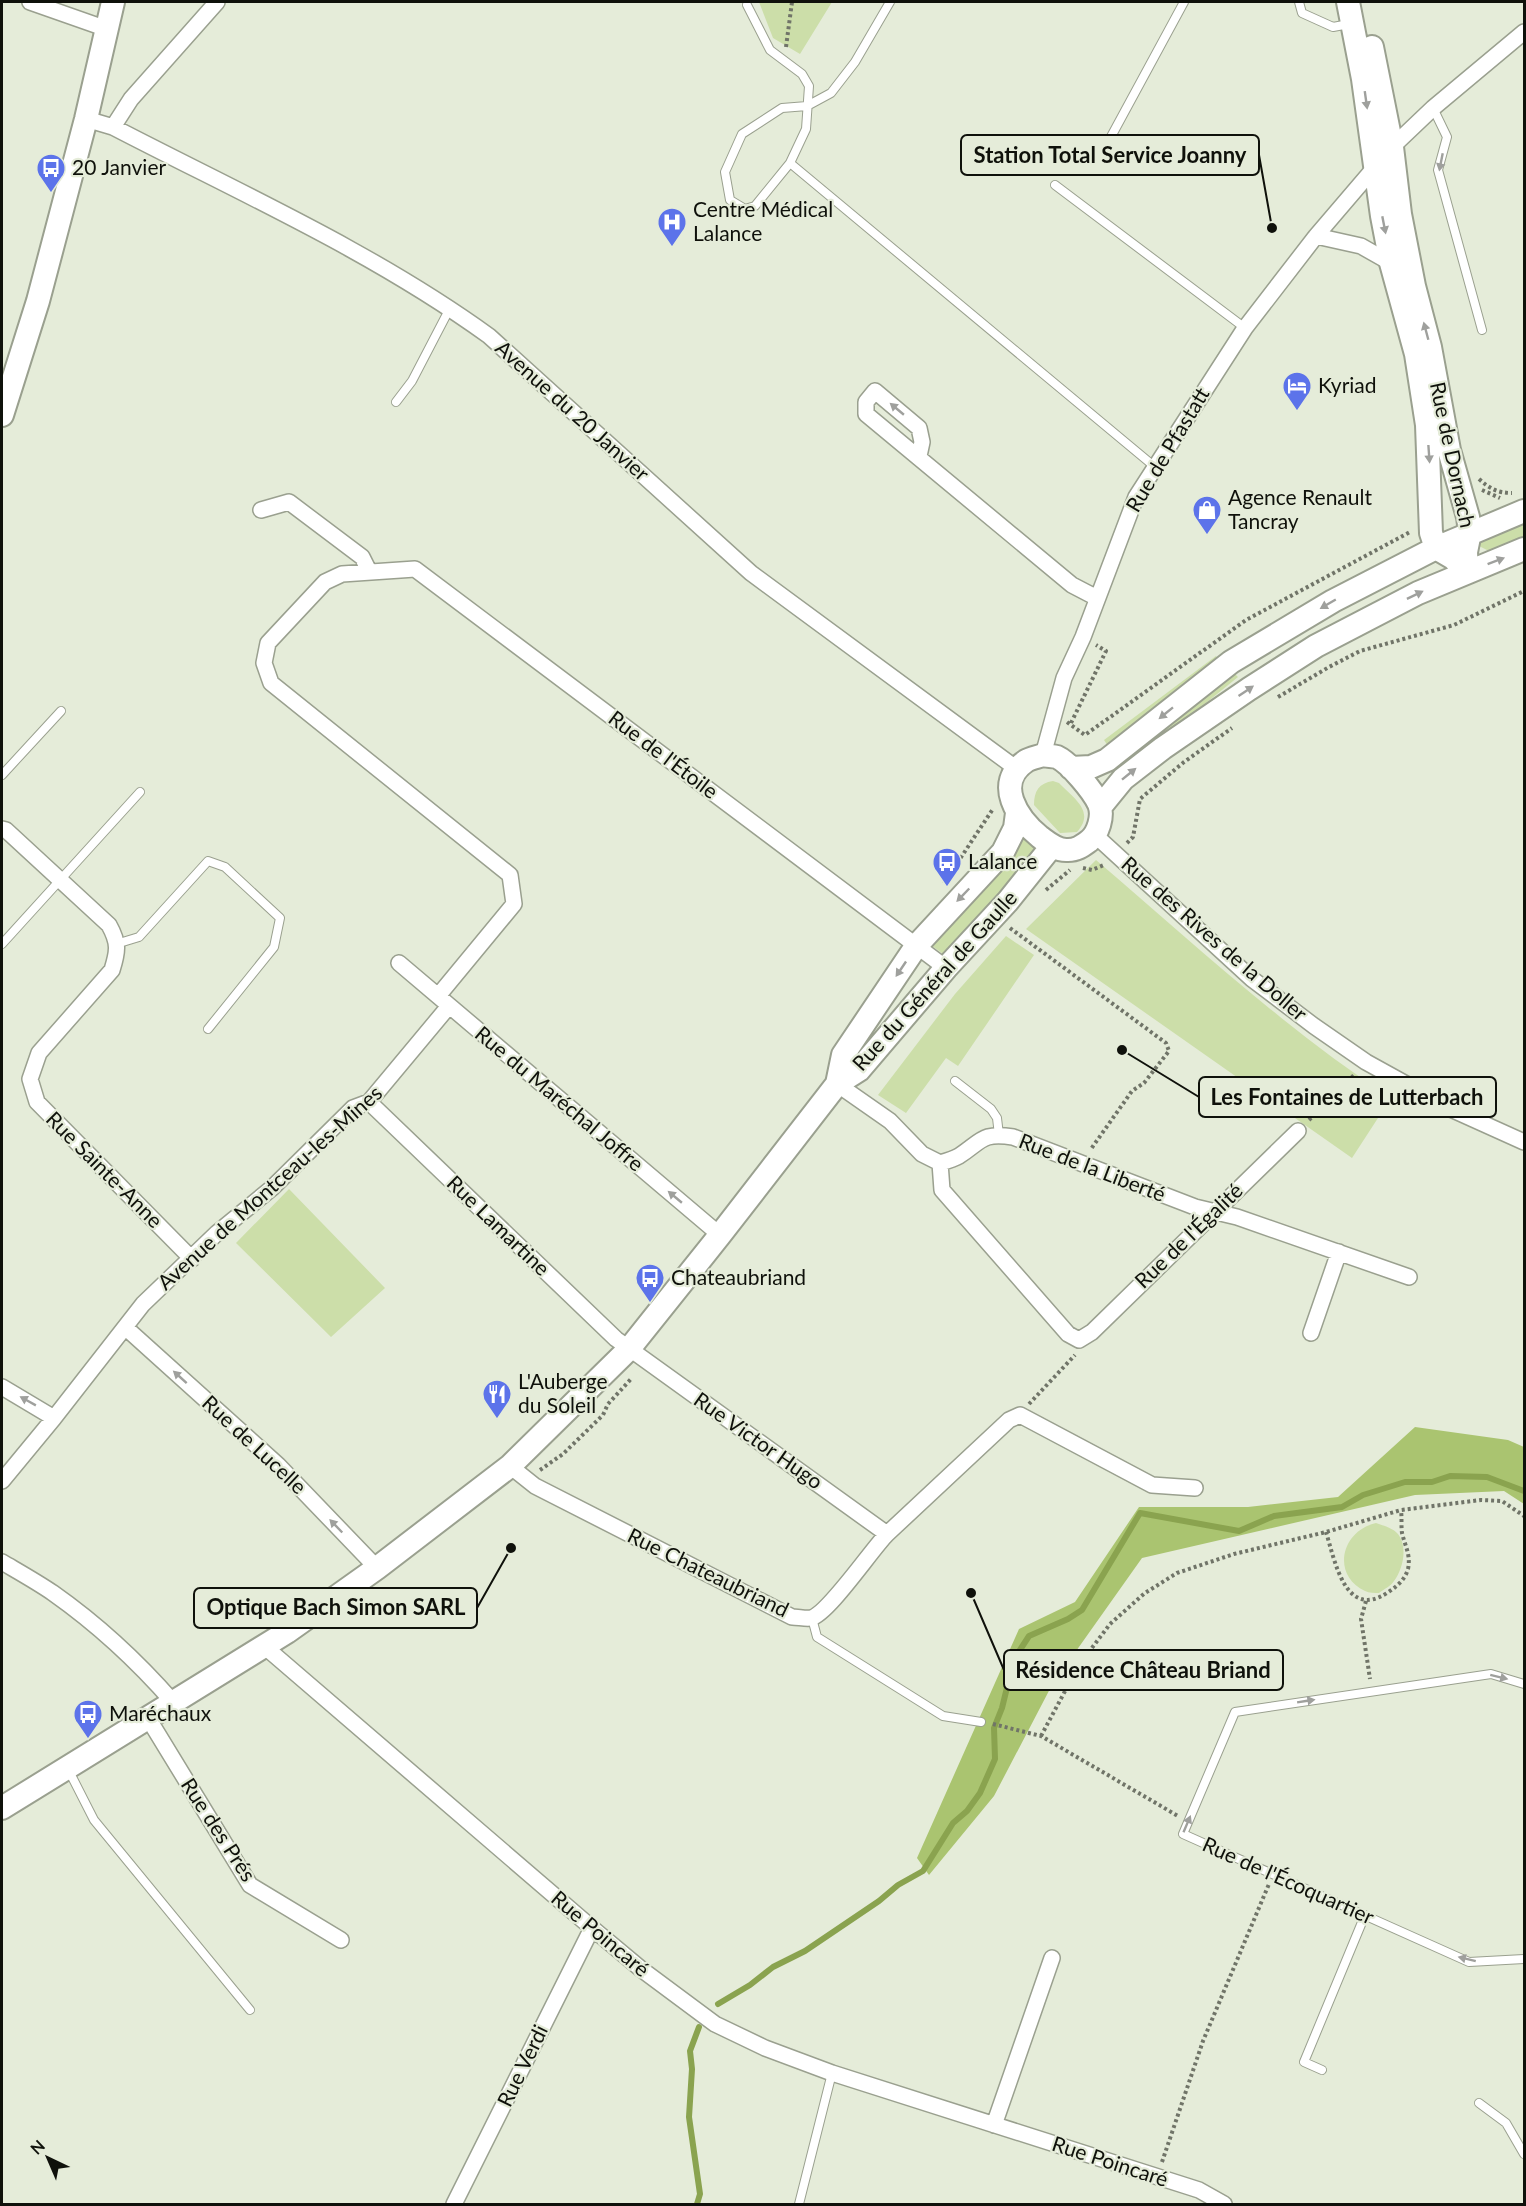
<svg xmlns="http://www.w3.org/2000/svg" width="1526" height="2206" font-family="Lato,sans-serif">
  <style>
    .green { fill: #ccdea9 }
    .forest { fill: #aac470 }
    .lines { fill: none; stroke-linecap: round; stroke-linejoin: round }
    .stream { stroke: #8aa34f; stroke-width: 6 }
    .service-casing { stroke: #9aa08f; stroke-width: 10 }
    .minor-casing { stroke: #9aa08f; stroke-width: 18 }
    .secondary-casing { stroke: #9aa08f; stroke-width: 26 }
    .path { stroke: #707468; stroke-width: 4; stroke-dasharray: 3 3; stroke-linecap: butt }
    .service { stroke: #fff; stroke-width: 8 }
    .minor { stroke: #fff; stroke-width: 15 }
    .secondary { stroke: #fff; stroke-width: 22 }
    .oneway { fill: #9fa09d }
    .labels { text-anchor: middle; stroke-width: 4.5; stroke-linejoin: round; paint-order: stroke }
    .poi-label { font-size: 21px; fill: #0f110b; stroke: #e5ecd9; text-anchor: start }
    .street-label { font-size: 21px; fill: #0f110b; stroke: #e5ecd9 }
    .leader { fill: none; stroke: #0f110b; stroke-width: 2 }
    .callout-dot { fill: #0f110b; stroke: #e5ecd9; stroke-width: 2 }
    .callout { fill: #e5ecd9; stroke: #0f110b; stroke-width: 2 }
    .callout-label { font-size: 22px; text-anchor: middle; font-weight: bold; fill: #0f110b }
  </style>
  <rect width="100%" height="100%" fill="#e5ecd9"/>
  <path class="green" d="M759,2h73l-32,52 -27,-16z
    M1524,523v18l-33,11 -16,-8z
    M1216,656l2,3 -108,90 -6,-9z
    M1232,671l6,6 -112,91 -6,-8z
    M1053,781l6,2c14,15 37,28 18,49l-17,1 -26,-28c0,-14 5,-22 19,-24z
    M1020,831l17,19 -9,13 -82,93 -18,-13z
    M1096,860c96,82 189,169 295,238l-39,60 -326,-229z
    M1006,936l28,19 -76,111 -12,-8 -40,55 -28,-18 77,-101z
    M289,1189l96,99 -54,49 -95,-94z
    M1376,1523c8,3 17,5 22,11 10,13 5,35 -4,47 -3,5 -10,8 -15,12 -4,0 -10,0 -14,-2 -34,-16 -24,-60 11,-68z"/>
  <path class="forest" d="M1415,1427l93,13 16,7v57l-20,-13 -89,4 -273,63 -90,127 -58,111 -65,79 -12,-17 102,-229 56,-27 64,-95h109l90,-10z"/>
  <g class="lines">
    <path class="stream" d="M718,2004l32,-19 23,-18 32,-16 74,-50 19,-16 25,-14 30,-48 14,-12 13,-18 15,-34 -1,-31 8,-20 12,-49 15,-23 39,-17 14,-9 58,-97 99,18 35,-15 68,-9 21,-12 42,-13h27l18,-6 37,1 37,14
      M697,2204l3,-10 -11,-77 3,-48 -2,-18 9,-24"/>
    <g class="service-casing">
      <path id="service" d="M1299,2l3,11 31,14 16,-3
        M747,5l23,45 32,24 7,12 -3,43 -16,34 365,304
        M1433,108l14,29 -9,33 44,160
        M1100,157l84,-155
        M790,163l-35,43 -10,3 -15,-9 -5,-28 17,-38 40,-26 25,-2 24,-13 24,-31 35,-60
        M1055,185l190,143
        M396,402l16,-21 38,-73
        M2,775l59,-64
        M2,944l138,-152
        M116,944l23,-7 69,-76 17,6 55,51 -6,29 -66,82
        M955,1081l36,28 6,9 2,17
        M812,1618l5,19 126,79 38,6
        M1524,1684l-33,-10 -256,38 -52,122 286,128 55,-3
        M68,1769l26,51 156,190
        M1322,2070l-18,-8 61,-147
        M1479,2103l27,20 18,31
        M799,2204l33,-131"/>
    </g>
    <g class="minor-casing">
      <path id="minor" d="M30,2l77,27
        M86,119l27,8c127,66 260,125 376,209l262,237 266,196
        M113,127l18,-28 86,-97
        M1392,147l41,-39 91,-76
        M1316,236l45,10 30,17
        M919,456l3,-14 -3,-14 -44,-37 -9,11v12l206,171 25,13
        M261,510l28,-8 73,55 7,14
        M1043,755l21,-77 19,-41 53,-140 109,-169 71,-92 59,-69
        M2,829l4,1 103,95c10,18 9,26 3,45l-73,83 -9,26 7,23 155,157
        M1096,836l156,143 62,47 52,36 87,48 71,32
        M399,963l321,272
        M438,996l76,-92 -4,-29 -239,-192 -7,-20 4,-20 57,-61 17,-8 73,-5 531,399
        M837,1084l53,37 32,33 18,9c7,-2 14,-4 19,-7 23,-15 23,-24 54,-19l182,70 42,10 172,60
        M369,1102l247,237 271,195
        M940,1163l2,27 126,144 11,6 13,-8 206,-201
        M126,1328l152,137 99,103
        M1311,1333l28,-81
        M2,1387l52,31
        M510,1466l25,20 257,131c6,0 14,2 19,1 17,-4 61,-69 76,-84l122,-114 11,-5 132,70 43,3
        M2,1481l52,-63 89,-114 74,-71 55,-45 81,-80 16,-6 80,-96
        M2,1562c17,10 35,20 51,31 44,31 85,69 120,109
        M264,1646l328,282 49,41 74,55 50,24 67,25 367,117 25,14
        M148,1718l102,167 91,55
        M994,2125l58,-167
        M454,2204l138,-276"/>
    </g>
    <g class="secondary-casing">
      <path id="secondary" d="M1348,2l15,77 19,137 9,47 25,91 11,71 4,108 5,15 17,10 14,14
        M1372,47l20,100 8,67 14,72 16,61 19,103 19,67 2,15 -4,20 1,20
        M2,415l36,-114 48,-182 27,-117
        M1043,755c4,1 10,1 14,2 13,6 36,34 42,47 5,12 -1,30 -10,37 -7,5 -12,9 -21,9 -11,1 -20,-7 -28,-13 -22,-18 -47,-54 -14,-76 5,-3 12,-4 17,-6z
        M1071,768l20,-1 16,-7 124,-98 102,-61 103,-53 88,-37
        M1101,806l22,-27 40,-31 86,-59 67,-43 102,-53 106,-44
        M837,1084l6,-29 74,-110 86,-93 12,-24 2,-15
        M2,1808l285,-176 90,-64 133,-102 119,-117 91,-114 117,-151 22,-14 87,-102 62,-67 44,-55"/>
    </g>
    <path class="path" d="M786,47l6,-45
      M1479,479c11,10 19,14 33,14
      M1482,490l18,8
      M1278,697l51,-30 31,-16 94,-26 70,-34
      M1067,722l18,13 161,-115 164,-88
      M1071,723l35,-72 -10,-6
      M1127,843l6,-6 7,-38 44,-37 48,-34
      M1083,868l9,2 12,-5
      M944,883l49,-74
      M1046,890l24,-20
      M1010,928l156,115 3,8 -25,32 -12,8 -41,58
      M1309,1120l46,-46
      M1029,1404l46,-49
      M540,1470l23,-16 40,-39 5,-11 23,-25
      M1326,1532c9,29 19,88 61,61 9,-6 18,-13 21,-24 3,-14 -3,-23 -6,-36 -1,-7 0,-15 -1,-23
      M1366,1601l-5,18 9,60
      M993,1724l48,12 137,80
      M1041,1736l38,-71 31,-41 35,-31 32,-20 57,-19 92,-22 75,-22 80,-10 21,1 22,15
      M1162,2162l41,-121 66,-157"/>
    <use href="#service" class="service"/>
    <use href="#minor" class="minor"/>
    <use href="#secondary" class="secondary"/>
  </g>
  <defs><path id="oneway-solid" d="M-6-.8H1V-3.2L6.5 0L1 3.2V.8H-6Z" transform="scale(1.5)"/></defs>
  <g class="oneway">
    <use href="#oneway-solid" transform="translate(1366 100) rotate(82)"/>
    <use href="#oneway-solid" transform="translate(1441 162) rotate(101)"/>
    <use href="#oneway-solid" transform="translate(1384 225) rotate(79)"/>
    <use href="#oneway-solid" transform="translate(1426 331) rotate(-105)"/>
    <use href="#oneway-solid" transform="translate(897 409) rotate(-140)"/>
    <use href="#oneway-solid" transform="translate(1429 454) rotate(86)"/>
    <use href="#oneway-solid" transform="translate(1496 561) rotate(-21)"/>
    <use href="#oneway-solid" transform="translate(1415 595) rotate(-26)"/>
    <use href="#oneway-solid" transform="translate(1328 604) rotate(150)"/>
    <use href="#oneway-solid" transform="translate(1246 691) rotate(-34)"/>
    <use href="#oneway-solid" transform="translate(1166 713) rotate(141)"/>
    <use href="#oneway-solid" transform="translate(1129 774) rotate(-39)"/>
    <use href="#oneway-solid" transform="translate(963 895) rotate(134)"/>
    <use href="#oneway-solid" transform="translate(901 969) rotate(124)"/>
    <use href="#oneway-solid" transform="translate(675 1197) rotate(-140)"/>
    <use href="#oneway-solid" transform="translate(180 1377) rotate(-138)"/>
    <use href="#oneway-solid" transform="translate(28 1401) rotate(-151)"/>
    <use href="#oneway-solid" transform="translate(336 1526) rotate(-134)"/>
    <use href="#oneway-solid" transform="translate(1499 1677) rotate(14)"/>
    <use href="#oneway-solid" transform="translate(1306 1701) rotate(-9)"/>
    <use href="#oneway-solid" transform="translate(1187 1824) rotate(-67)"/>
    <use href="#oneway-solid" transform="translate(1467 1959) rotate(-166)"/>
  </g>
  <defs>
    <g id="bus-pin" transform="scale(1.5)"><path d="M0 17L-7.5 6A9.5 9.5 0 1 1 7.5 6Z" fill="#5c73ea" stroke="#e5ecd9"/><path d="M-5-6H5V4H4V6H2V4H-2V6H-4V4H-5ZM-3.5-4V0h7V-4ZM-3.5 1.2v1.5H-2V1.2ZM2 1.2v1.5H3.5V1.2Z" fill="#fff"/></g>
    <g id="hospital-pin" transform="scale(1.5)"><path d="M0 17L-7.5 6A9.5 9.5 0 1 1 7.5 6Z" fill="#5c73ea" stroke="#e5ecd9"/><path d="M-5-5h3v3.5h4V-5h3V5h-3V1.5h-4V5h-3Z" fill="#fff"/></g>
    <g id="hotel-pin" transform="scale(1.5)"><path d="M0 17L-7.5 6A9.5 9.5 0 1 1 7.5 6Z" fill="#5c73ea" stroke="#e5ecd9"/><path d="M-6-4.5h1.5V1H6V5H4.5V3h-9V5H-6ZM-4 0a1.8 1.8 0 1 1 3.6 0ZM.5 0V-2.5h3Q6-2.5 6 0Z" fill="#fff"/></g>
    <g id="shop-pin" transform="scale(1.5)"><path d="M0 17L-7.5 6A9.5 9.5 0 1 1 7.5 6Z" fill="#5c73ea" stroke="#e5ecd9"/><path d="M-5-2.5h2.3a2.7 3.5 0 0 1 5.4 0H5L5.5 6h-11ZM-1.5-2.5h3a1.5 2.3 0 0 0-3 0Z" fill="#fff"/></g>
    <g id="restaurant-pin" transform="scale(1.5)"><path d="M0 17L-7.5 6A9.5 9.5 0 1 1 7.5 6Z" fill="#5c73ea" stroke="#e5ecd9"/><path d="M-5-6h1v4h1v-4h1v4h1v-4h1v5L-1.5 .5V6h-2V.5L-5-1ZM5-6V6H3V1.5H1.5Q1.5-4 5-6Z" fill="#fff"/></g>
  </defs>
  <g fill-rule="evenodd">
    <use href="#bus-pin" x="51" y="168"/>
    <use href="#hospital-pin" x="672" y="222"/>
    <use href="#hotel-pin" x="1297" y="386"/>
    <use href="#shop-pin" x="1207" y="510"/>
    <use href="#bus-pin" x="947" y="862"/>
    <use href="#bus-pin" x="650" y="1278"/>
    <use href="#restaurant-pin" x="497" y="1394"/>
    <use href="#bus-pin" x="88" y="1714"/>
  </g>
  <g class="labels">
    <g class="poi-label">
      <text x="72" y="175">20 Janvier</text>
      <text x="693" y="217">Centre Médical<tspan x="693" dy="24">Lalance</tspan></text>
      <text x="1318" y="393">Kyriad</text>
      <text x="1228" y="505">Agence Renault<tspan x="1228" dy="24">Tancray</tspan></text>
      <text x="968" y="869">Lalance</text>
      <text x="671" y="1285">Chateaubriand</text>
      <text x="518" y="1389">L'Auberge<tspan x="518" dy="24">du Soleil</tspan></text>
      <text x="109" y="1721">Maréchaux</text>
    </g>
    <g class="street-label">
      <text transform="translate(572 411) rotate(42)" y="7">Avenue du 20 Janvier</text>
      <text transform="translate(1168 450) rotate(-59)" y="7">Rue de Pfastatt</text>
      <text transform="translate(1452 455) rotate(78)" y="7">Rue de Dornach</text>
      <text transform="translate(663 755) rotate(37)" y="7">Rue de l'Étoile</text>
      <text transform="translate(1214 939) rotate(41)" y="7">Rue des Rives de la Doller</text>
      <text transform="translate(935 981) rotate(-48)" y="7">Rue du Général de Gaulle</text>
      <text transform="translate(559 1099) rotate(40)" y="7">Rue du Maréchal Joffre</text>
      <text transform="translate(1092 1168) rotate(21)" y="7">Rue de la Liberté</text>
      <text transform="translate(104 1170) rotate(45)" y="7">Rue Sainte-Anne</text>
      <text transform="translate(270 1188) rotate(-42)" y="7">Avenue de Montceau-les-Mines</text>
      <text transform="translate(498 1226) rotate(44)" y="7">Rue Lamartine</text>
      <text transform="translate(1189 1236) rotate(-44)" y="7">Rue de l'Égalité</text>
      <text transform="translate(758 1441) rotate(35)" y="7">Rue Victor Hugo</text>
      <text transform="translate(254 1445) rotate(43)" y="7">Rue de Lucelle</text>
      <text transform="translate(708 1573) rotate(26)" y="7">Rue Chateaubriand</text>
      <text transform="translate(218 1830) rotate(57)" y="7">Rue des Prés</text>
      <text transform="translate(1288 1881) rotate(24)" y="7">Rue de l'Écoquartier</text>
      <text transform="translate(600 1934) rotate(40)" y="7">Rue Poincaré</text>
      <text transform="translate(523 2066) rotate(-64)" y="7">Rue Verdi</text>
      <text transform="translate(1110 2162) rotate(18)" y="7">Rue Poincaré</text>
    </g>
  </g>
  <path class="leader" d="M1272 228L1259 155M1122 1050L1199 1097M511 1548L477 1608M971 1593L1004 1670"/>
  <g class="callout-dot">
    <circle cx="1272" cy="228" r="6"/>
    <circle cx="1122" cy="1050" r="6"/>
    <circle cx="511" cy="1548" r="6"/>
    <circle cx="971" cy="1593" r="6"/>
  </g>
  <g class="callout">
    <rect x="961" y="135" width="298" height="40" rx="6"/>
    <rect x="1199" y="1077" width="297" height="40" rx="6"/>
    <rect x="194" y="1588" width="283" height="40" rx="6"/>
    <rect x="1004" y="1650" width="279" height="40" rx="6"/>
  </g>
  <g class="callout-label">
    <text x="1110" y="163">Station Total Service Joanny</text>
    <text x="1347" y="1105">Les Fontaines de Lutterbach</text>
    <text x="336" y="1615">Optique Bach Simon SARL</text>
    <text x="1143" y="1678">Résidence Château Briand</text>
  </g>
  <rect width="1526" height="2206" fill="none" stroke="#0f110b" stroke-width="6"/>
  <g transform="translate(48 2158) rotate(316)" stroke="#e5ecd9" stroke-width="4.5" paint-order="stroke">
  <path d="M0-4.5L10 22L0 15L-10 22Z" fill="#0f110b"/>
  <text y="-9" font-size="16" font-weight="bold" text-anchor="middle" fill="#0f110b">N</text>
  </g>
</svg>
